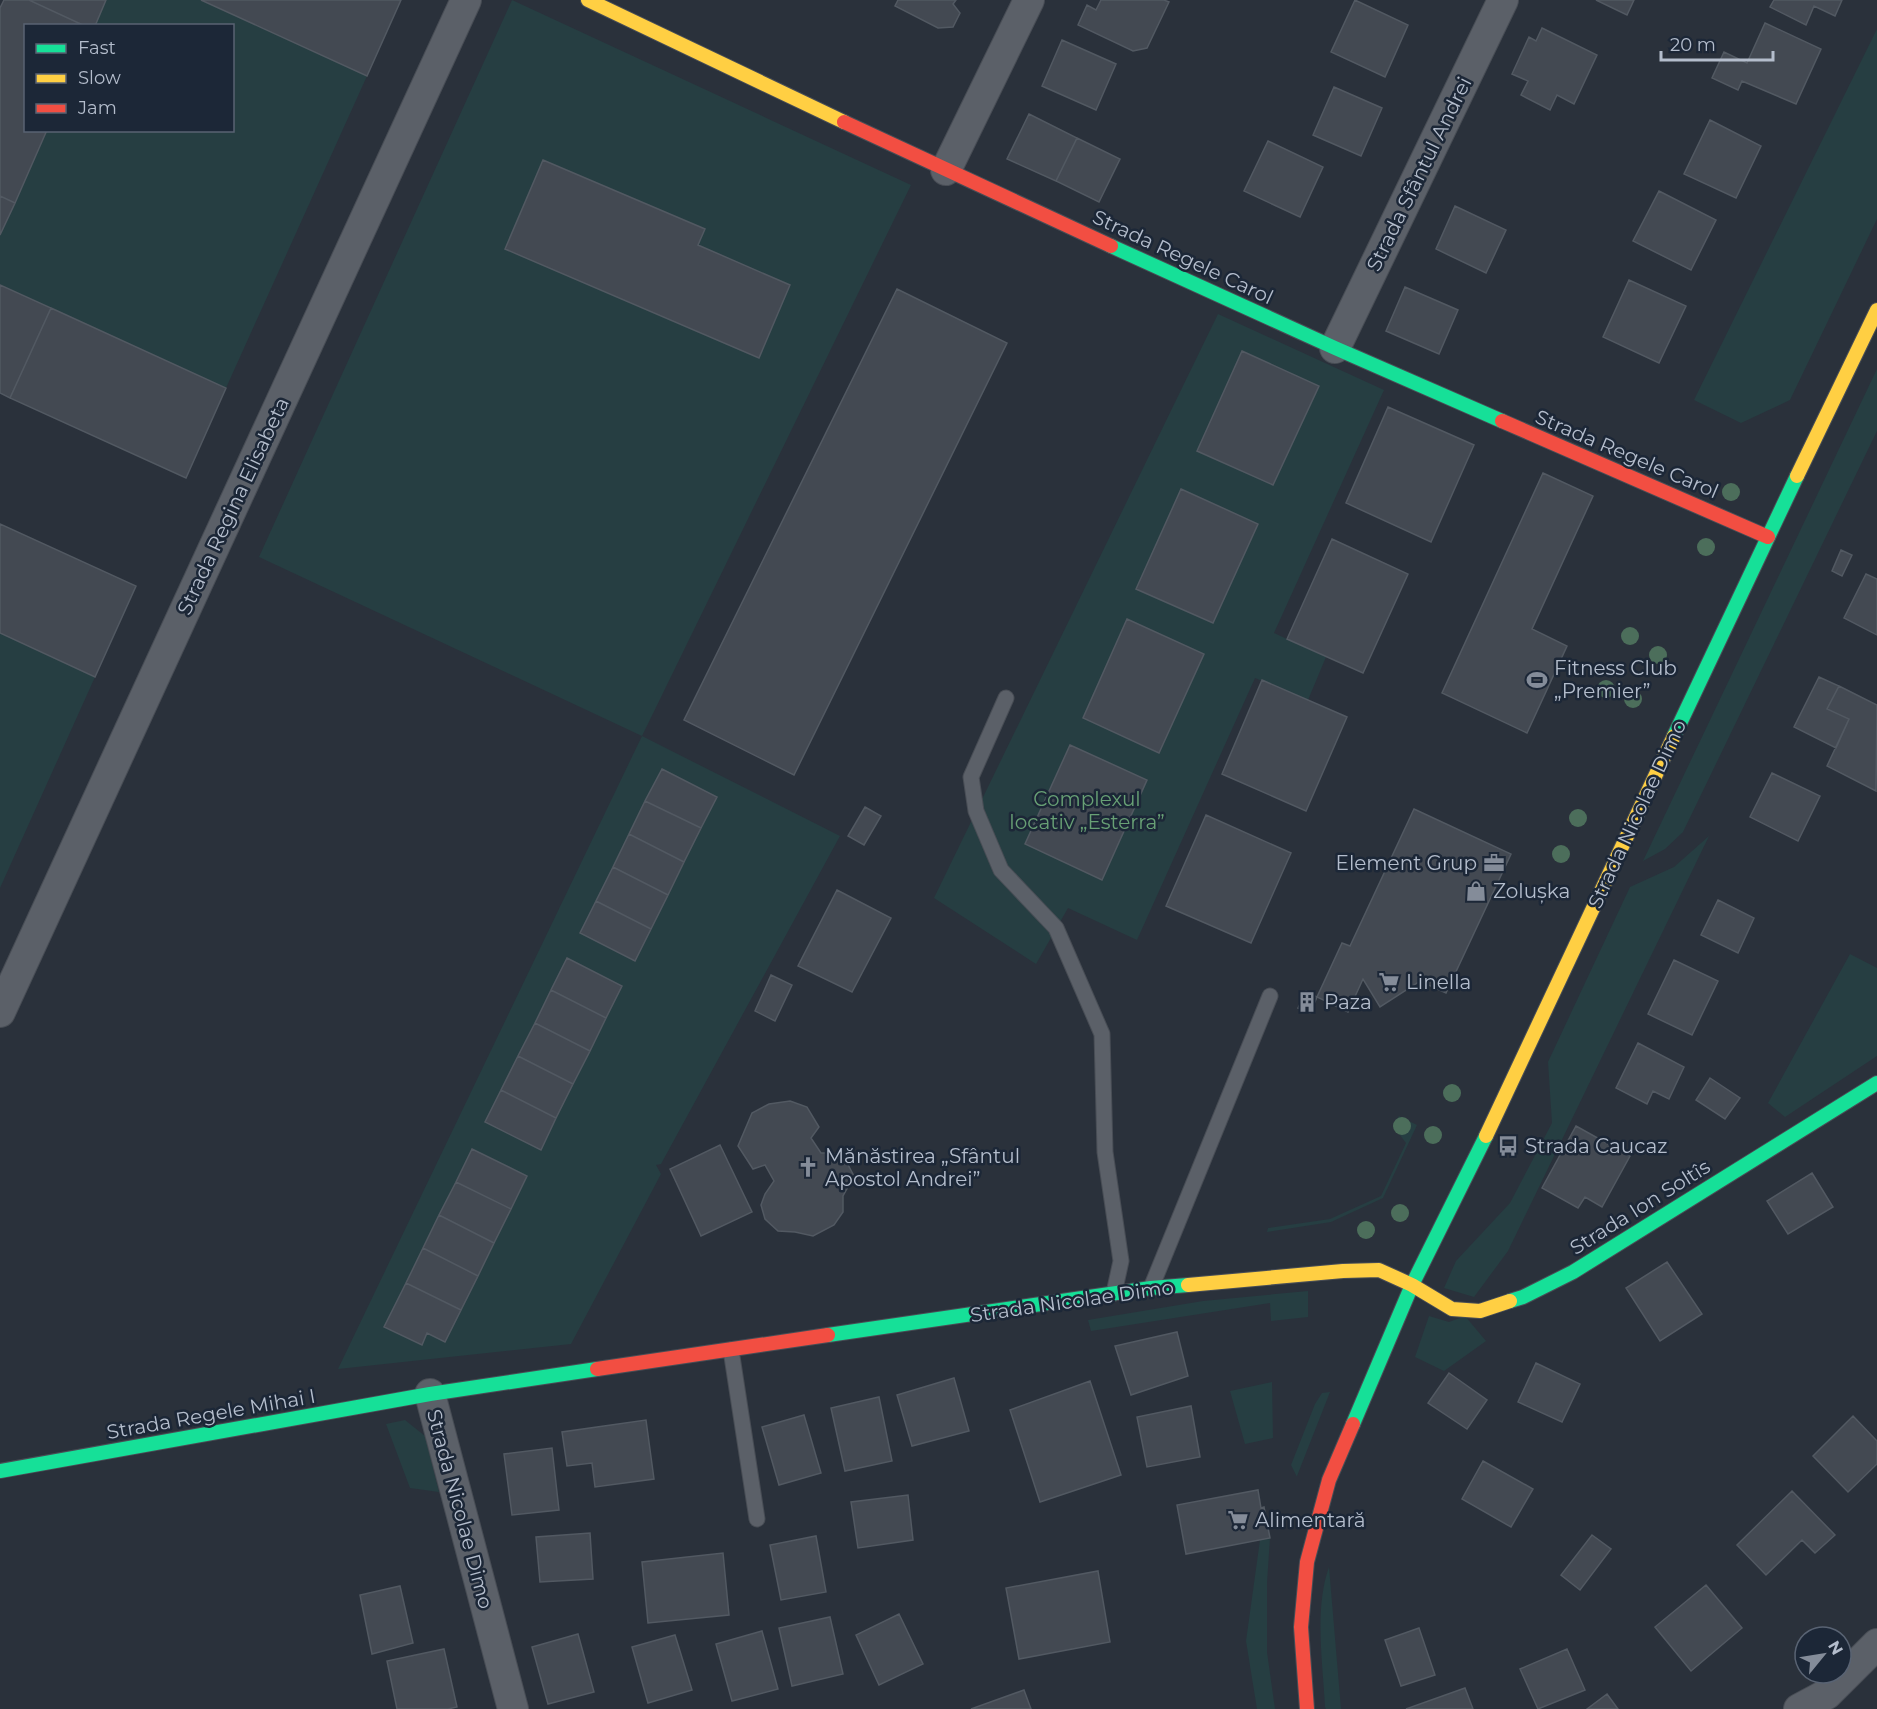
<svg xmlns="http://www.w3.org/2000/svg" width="1877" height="1709" font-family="Montserrat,sans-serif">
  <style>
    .green { fill: #263e42 }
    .building { fill: #434952; stroke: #525962; stroke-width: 1.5 }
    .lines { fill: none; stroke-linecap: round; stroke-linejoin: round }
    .lane-casing { stroke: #484d55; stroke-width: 17 }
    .street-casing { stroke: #484d55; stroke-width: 32 }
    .fast-casing { stroke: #484d55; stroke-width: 16 }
    .slow-casing { stroke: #484d55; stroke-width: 16 }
    .jam-casing { stroke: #484d55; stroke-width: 16 }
    .lane { stroke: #5b6068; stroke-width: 15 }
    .street { stroke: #5b6068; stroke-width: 30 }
    .fast { stroke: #16e098; stroke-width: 14 }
    .slow { stroke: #ffcf43; stroke-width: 14 }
    .jam { stroke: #f24e42; stroke-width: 14 }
    .tree { fill: #4c6e5b }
    .labels { text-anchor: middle; stroke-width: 5; stroke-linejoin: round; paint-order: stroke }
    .street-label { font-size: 20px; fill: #b4bdcc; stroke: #1c2737 }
    .poi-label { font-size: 20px; fill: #b4bdcc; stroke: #1c2737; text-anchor: start }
    .park-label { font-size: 20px; fill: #68a075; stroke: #1c2737 }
  </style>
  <rect width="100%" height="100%" fill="#2a313b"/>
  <path class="green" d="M106,0h95l166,76 -141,312 -226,-103v-50l47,-104 185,-1v-104l-137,-1z
    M512,0l399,185 -269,551 198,100 -179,328 -5,1 5,9 -90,170 -233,25 304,-633 -383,-179z
    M1877,29v190l-87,181 -49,23 -47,-23z
    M1218,314l166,76 -110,243 52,24 -18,43 -53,-22 -118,262 -69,-32 -32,56 -102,-66z
    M1877,369v62l-194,401 -18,17 -22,12z
    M0,633l95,44 -95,211z
    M1709,836l-201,415 -34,46 -30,-9 12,-27 54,-58 42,-80 -4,-61 82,-175 44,-20z
    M1850,954l27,14v88l-92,61 -17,-14z
    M1399,1116l18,9 -34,73 -52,24 -64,10 1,-4 62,-9 51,-23 25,-53 -13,-17z
    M1308,1291v26l-37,4 -1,-18 -179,28 -3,-11 115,-19z
    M1429,1316l20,6 16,-6 21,25 -42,30 -29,-14z
    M1272,1382l1,56 -28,6 -15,-53z
    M1330,1392l-33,84v1l-6,-12 24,-61 7,-11z
    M405,1420l20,16 14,56 -29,-4 -24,-64z
    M1270,1538l-3,45v69l8,57h-18l-11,-68 14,-101z
    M1329,1567l12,142h-15l-1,-2c-2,-43 -11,-98 4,-140z"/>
  <path class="building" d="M4,0h25l56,26h-59v104h21l-32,73 -15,-7v-188z
    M29,0h77l-11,26h-10z
    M201,0h200l-34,76z
    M898,0h58l-3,4 7,9 -7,14 -15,1 -43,-22z
    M1101,0h63l5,2 -22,46 -14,3 -55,-26 9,-20 9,5z
    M1355,0l53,25 -23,52 -54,-25z
    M1596,0h38l-7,15z
    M1774,0h68l-7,16 -21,-10 -8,19 -36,-18z
    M1765,23l56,26 -25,55 -54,-23 -4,9 -26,-12 12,-26 23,11z
    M1542,28l55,27 -23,49 -17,-9 -7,15 -29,-15 7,-14 -16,-7 17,-37 7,4z
    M1062,40l54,24 -20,46 -54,-24z
    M1334,87l48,21 -21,48 -48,-21z
    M1029,114l48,24 -21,43 -49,-22z
    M1710,120l51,26 -25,52 -52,-24z
    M1077,138l43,21 -21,43 -43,-21z
    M1268,141l55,26 -23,50 -56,-26z
    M543,160l162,69 -7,16 92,40 -31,73 -254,-109z
    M1659,191l57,29 -25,50 -58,-29z
    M0,196l15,7 -15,32z
    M1455,206l51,24 -20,43 -50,-24z
    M1629,280l57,26 -27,57 -56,-26z
    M0,285l51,23 -41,90 -10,-5z
    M1405,287l53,23 -19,44 -53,-23z
    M897,289l110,54 -213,432 -110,-55z
    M51,308l175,80 -40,90 -176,-80z
    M1242,351l77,35 -46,99 -76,-34z
    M1388,407l86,38 -43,97 -85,-39z
    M1543,473l50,23 -61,133 35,17 -40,87 -85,-40z
    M1181,489l77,35 -45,99 -77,-34z
    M0,524l136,62 -41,91 -95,-44z
    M1332,539l76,35 -45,99 -76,-34z
    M1841,550l11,5 -10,21 -10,-5z
    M1866,574l11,5v56l-33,-17z
    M1127,619l77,35 -45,99 -76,-35z
    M1819,677l20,9 -12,23 22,10 -13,29 -42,-21z
    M1262,680l85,37 -41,94 -84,-37z
    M1839,686l38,19 -1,86 -49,-25 22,-47 -22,-10z
    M1070,745l77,35 -45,100 -77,-36z
    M662,769l55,28 -16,31 -56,-27z
    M1772,773l48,23 -22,45 -48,-24z
    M645,801l56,27 -17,34 -55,-28z
    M865,807l16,9 -17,29 -16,-9z
    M1414,809l97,45 -65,139 -26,-12 -40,26 -17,-28 -15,33 -31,-15 25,-54 8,3z
    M1206,815l85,38 -40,90 -85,-37z
    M629,834l55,28 -16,33 -55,-28z
    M613,867l55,28 -17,34 -55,-28z
    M837,890l54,28 -39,74 -54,-26z
    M1718,900l36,18 -16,35 -37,-18z
    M596,901l55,28 -16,32 -55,-28z
    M567,958l55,28 -16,32 -55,-28z
    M1674,960l44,21 -26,54 -44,-21z
    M771,975l21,10 -17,36 -20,-10z
    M551,990l55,28 -16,33 -55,-28z
    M1306,991l11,6 -7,16 -12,-5z
    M535,1023l55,28 -17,33 -55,-28z
    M1638,1043l46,24 -15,32 -16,-8 -6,13 -31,-16z
    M518,1056l55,28 -17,34 -55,-28z
    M1710,1078l30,20 -15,21 -29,-19z
    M501,1090l55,28 -15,32 -56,-28z
    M790,1101l17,6 12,20 -8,11 10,15h11l14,8 8,15 -11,20v16l-9,13 -21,11 -18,-4 -17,-1 -13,-12 -4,-14 4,-11 9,-13 -9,-16 -12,4 -15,-23 14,-33 17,-9z
    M1576,1126l54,30 -28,51 -17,-10 -7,11 -36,-20z
    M720,1145l32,67 -51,24 -31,-67z
    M472,1149l55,27 -16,33 -55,-27z
    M1812,1173l21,34 -45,27 -21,-33z
    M456,1182l55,27 -17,34 -55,-28z
    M439,1215l55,28 -16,33 -55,-28z
    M423,1248l55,28 -17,34 -55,-27z
    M1667,1262l35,52 -42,27 -34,-53z
    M406,1283l55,27 -16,32 -18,-9 -5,12 -38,-18z
    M1177,1332l11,44 -57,19 -16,-49z
    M1536,1363l44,21 -18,38 -44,-20z
    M1449,1373l38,27 -20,29 -39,-26z
    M954,1378l15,53 -57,15 -15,-51z
    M1090,1381l31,94 -81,27 -30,-92z
    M879,1397l13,64 -47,10 -14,-63z
    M1191,1406l9,51 -53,10 -10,-50z
    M804,1415l17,58 -42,12 -17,-58z
    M1853,1416l24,25v23l-29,28 -35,-36z
    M646,1420l8,59 -59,8 -3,-24 -25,3 -5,-34z
    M552,1448l7,62 -47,5 -8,-61z
    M1483,1461l50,28 -22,38 -49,-28z
    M1258,1490l3,18 3,-1 6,31 -84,16 -9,-49z
    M1792,1491l43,44 -20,18 -13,-13 -36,35 -29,-30z
    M908,1495l5,45 -55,8 -7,-46z
    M590,1533l3,46 -53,3 -4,-45z
    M1592,1535l19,14 -31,41 -19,-15z
    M816,1536l10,56 -45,8 -11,-55z
    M723,1553l6,62 -81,8 -6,-61z
    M1098,1571l12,71 -91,17 -13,-71z
    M1706,1585l36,43 -51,43 -36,-44z
    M400,1586l13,57 -41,11 -12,-59z
    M899,1614l24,50 -44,21 -23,-50z
    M830,1617l13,57 -51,12 -13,-58z
    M1419,1628l16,47 -34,11 -16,-46z
    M762,1631l16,58 -46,12 -16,-57z
    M578,1634l16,58 -46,12 -16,-57z
    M675,1635l17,55 -44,13 -16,-56z
    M444,1649l13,58 -9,2h-51l-10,-48z
    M1567,1649l18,41 -47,19 -18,-40z
    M1465,1688l8,21h-67z
    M1024,1690l7,19h-60z
    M1607,1694l11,15h-31z"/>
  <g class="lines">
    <g class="lane-casing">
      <path id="lane" d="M1006,698l-35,79 5,34 25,59 55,58 46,106 3,118 16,109 -7,32
        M1151,1288l119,-292
        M731,1350l26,169"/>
    </g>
    <g class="street-casing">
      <path id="street" d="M946,170l83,-170
        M1335,348l168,-348
        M0,1012l466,-1012
        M430,1394l83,315
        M1799,1709l28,-15 50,-50"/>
    </g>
    <g class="fast-casing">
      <path id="fast" d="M1111,246l224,102 167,73
        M1674,736l123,-260
        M1510,1301l13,-4 50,-25 304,-189
        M828,1335l323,-47 37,-3
        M1353,1424l59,-139 74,-149
        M0,1471l430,-77 167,-25"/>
    </g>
    <g class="slow-casing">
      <path id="slow" d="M588,0l256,122
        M1797,476l80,-166
        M1486,1136l188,-400
        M1188,1285l155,-14 36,-1 33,15 40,24 28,2 30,-10"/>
    </g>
    <g class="jam-casing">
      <path id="jam" d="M844,122l267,124
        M1502,421l266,116
        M597,1369l231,-34
        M1307,1709l-6,-82 6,-65 22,-82 24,-56"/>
    </g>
    <use href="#lane" class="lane"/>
    <use href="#street" class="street"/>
    <use href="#fast" class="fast"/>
    <use href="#slow" class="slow"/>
    <use href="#jam" class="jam"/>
  </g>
  <g class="tree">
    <circle cx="1731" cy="492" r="9"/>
    <circle cx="1706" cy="547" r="9"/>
    <circle cx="1630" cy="636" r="9"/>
    <circle cx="1658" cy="655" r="9"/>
    <circle cx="1606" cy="689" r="9"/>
    <circle cx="1633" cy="699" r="9"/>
    <circle cx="1578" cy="818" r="9"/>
    <circle cx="1561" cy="854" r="9"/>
    <circle cx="1452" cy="1093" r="9"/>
    <circle cx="1402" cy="1126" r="9"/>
    <circle cx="1433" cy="1135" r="9"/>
    <circle cx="1400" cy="1213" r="9"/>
    <circle cx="1366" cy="1230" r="9"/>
  </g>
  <defs>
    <g id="stadium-bare" transform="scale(1.62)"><path d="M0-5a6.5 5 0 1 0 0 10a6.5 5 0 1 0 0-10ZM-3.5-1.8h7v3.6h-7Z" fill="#848c99" stroke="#1c2737" stroke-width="2.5" paint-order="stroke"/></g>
    <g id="office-bare" transform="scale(1.62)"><path d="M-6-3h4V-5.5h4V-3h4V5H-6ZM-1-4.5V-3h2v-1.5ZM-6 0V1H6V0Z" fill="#848c99" stroke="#1c2737" stroke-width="2.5" paint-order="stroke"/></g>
    <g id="shop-bare" transform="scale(1.62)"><path d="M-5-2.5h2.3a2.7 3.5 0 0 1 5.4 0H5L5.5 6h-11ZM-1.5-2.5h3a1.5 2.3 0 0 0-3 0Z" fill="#848c99" stroke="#1c2737" stroke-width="2.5" paint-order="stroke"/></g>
    <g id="supermarket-bare" transform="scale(1.62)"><path d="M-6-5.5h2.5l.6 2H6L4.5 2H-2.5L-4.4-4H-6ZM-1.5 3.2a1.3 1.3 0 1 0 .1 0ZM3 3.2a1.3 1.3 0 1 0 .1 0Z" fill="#848c99" stroke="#1c2737" stroke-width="2.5" paint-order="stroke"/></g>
    <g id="building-bare" transform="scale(1.62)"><path d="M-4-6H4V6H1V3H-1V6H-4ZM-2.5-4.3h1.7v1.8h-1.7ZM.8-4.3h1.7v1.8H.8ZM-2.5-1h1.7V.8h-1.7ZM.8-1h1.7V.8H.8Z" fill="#848c99" stroke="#1c2737" stroke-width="2.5" paint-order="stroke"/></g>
    <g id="bus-bare" transform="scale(1.62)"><path d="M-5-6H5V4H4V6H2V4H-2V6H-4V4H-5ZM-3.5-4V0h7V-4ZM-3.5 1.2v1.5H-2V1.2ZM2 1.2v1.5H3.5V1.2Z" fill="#848c99" stroke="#1c2737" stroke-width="2.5" paint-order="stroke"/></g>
    <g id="church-bare" transform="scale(1.62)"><path d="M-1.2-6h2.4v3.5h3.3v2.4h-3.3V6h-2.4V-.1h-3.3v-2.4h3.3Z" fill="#848c99" stroke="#1c2737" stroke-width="2.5" paint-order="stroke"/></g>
  </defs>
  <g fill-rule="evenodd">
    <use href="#stadium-bare" x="1537" y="680"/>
    <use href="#office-bare" x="1494" y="863"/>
    <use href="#shop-bare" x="1476" y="891"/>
    <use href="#supermarket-bare" x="1389" y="982"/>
    <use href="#building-bare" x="1307" y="1002"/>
    <use href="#bus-bare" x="1508" y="1146"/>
    <use href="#church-bare" x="808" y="1167"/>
    <use href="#supermarket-bare" x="1238" y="1520"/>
  </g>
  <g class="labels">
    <g class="street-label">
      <text transform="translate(1419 174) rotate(-64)" y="7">Strada Sfântul Andrei</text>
      <text transform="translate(1183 257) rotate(25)" y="7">Strada Regele Carol</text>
      <text transform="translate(1627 454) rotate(23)" y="7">Strada Regele Carol</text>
      <text transform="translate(233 506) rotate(-65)" y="7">Strada Regina Elisabeta</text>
      <text transform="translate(1637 814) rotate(-65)" y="7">Strada Nicolae Dimo</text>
      <text transform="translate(1640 1207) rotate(-32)" y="7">Strada Ion Soltîs</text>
      <text transform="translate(1072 1301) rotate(-8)" y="7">Strada Nicolae Dimo</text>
      <text transform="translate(211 1414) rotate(-10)" y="7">Strada Regele Mihai I</text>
      <text transform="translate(460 1509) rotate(75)" y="7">Strada Nicolae Dimo</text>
    </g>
    <g class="poi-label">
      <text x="1554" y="675">Fitness Club<tspan x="1554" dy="23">„Premier”</tspan></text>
      <text x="1477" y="870" text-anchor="end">Element Grup</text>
      <text x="1493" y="898">Zolușka</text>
      <text x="1406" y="989">Linella</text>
      <text x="1324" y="1009">Paza</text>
      <text x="1525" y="1153">Strada Caucaz</text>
      <text x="825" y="1163">Mănăstirea „Sfântul<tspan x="825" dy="23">Apostol Andrei”</tspan></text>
      <text x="1255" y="1527">Alimentară</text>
    </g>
    <g class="park-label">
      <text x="1087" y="806">Complexul<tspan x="1087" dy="23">locativ „Esterra”</tspan></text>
    </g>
  </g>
  <rect x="24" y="24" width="210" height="108" fill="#1c2737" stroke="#596373" stroke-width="1.5"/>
  <rect x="36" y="44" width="30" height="9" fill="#16e098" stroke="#596373" stroke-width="1.5"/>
  <text x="78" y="54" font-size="18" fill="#b4bdcc">Fast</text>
  <rect x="36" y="74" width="30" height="9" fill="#ffcf43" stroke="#596373" stroke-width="1.5"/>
  <text x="78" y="84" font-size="18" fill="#b4bdcc">Slow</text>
  <rect x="36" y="104" width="30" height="9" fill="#f24e42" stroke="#596373" stroke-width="1.5"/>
  <text x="78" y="114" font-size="18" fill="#b4bdcc">Jam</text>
  <g transform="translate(1823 1655) rotate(60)"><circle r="28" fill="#1c2737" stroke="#596373" stroke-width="1.5"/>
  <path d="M0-4.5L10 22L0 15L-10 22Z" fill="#848c99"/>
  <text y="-9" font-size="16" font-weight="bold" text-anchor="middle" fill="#b4bdcc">N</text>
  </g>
  <path d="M1661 51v9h112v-9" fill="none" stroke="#b4bdcc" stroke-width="3"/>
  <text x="1670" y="51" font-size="18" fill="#b4bdcc" stroke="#1c2737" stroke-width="4.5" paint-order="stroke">20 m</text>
</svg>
